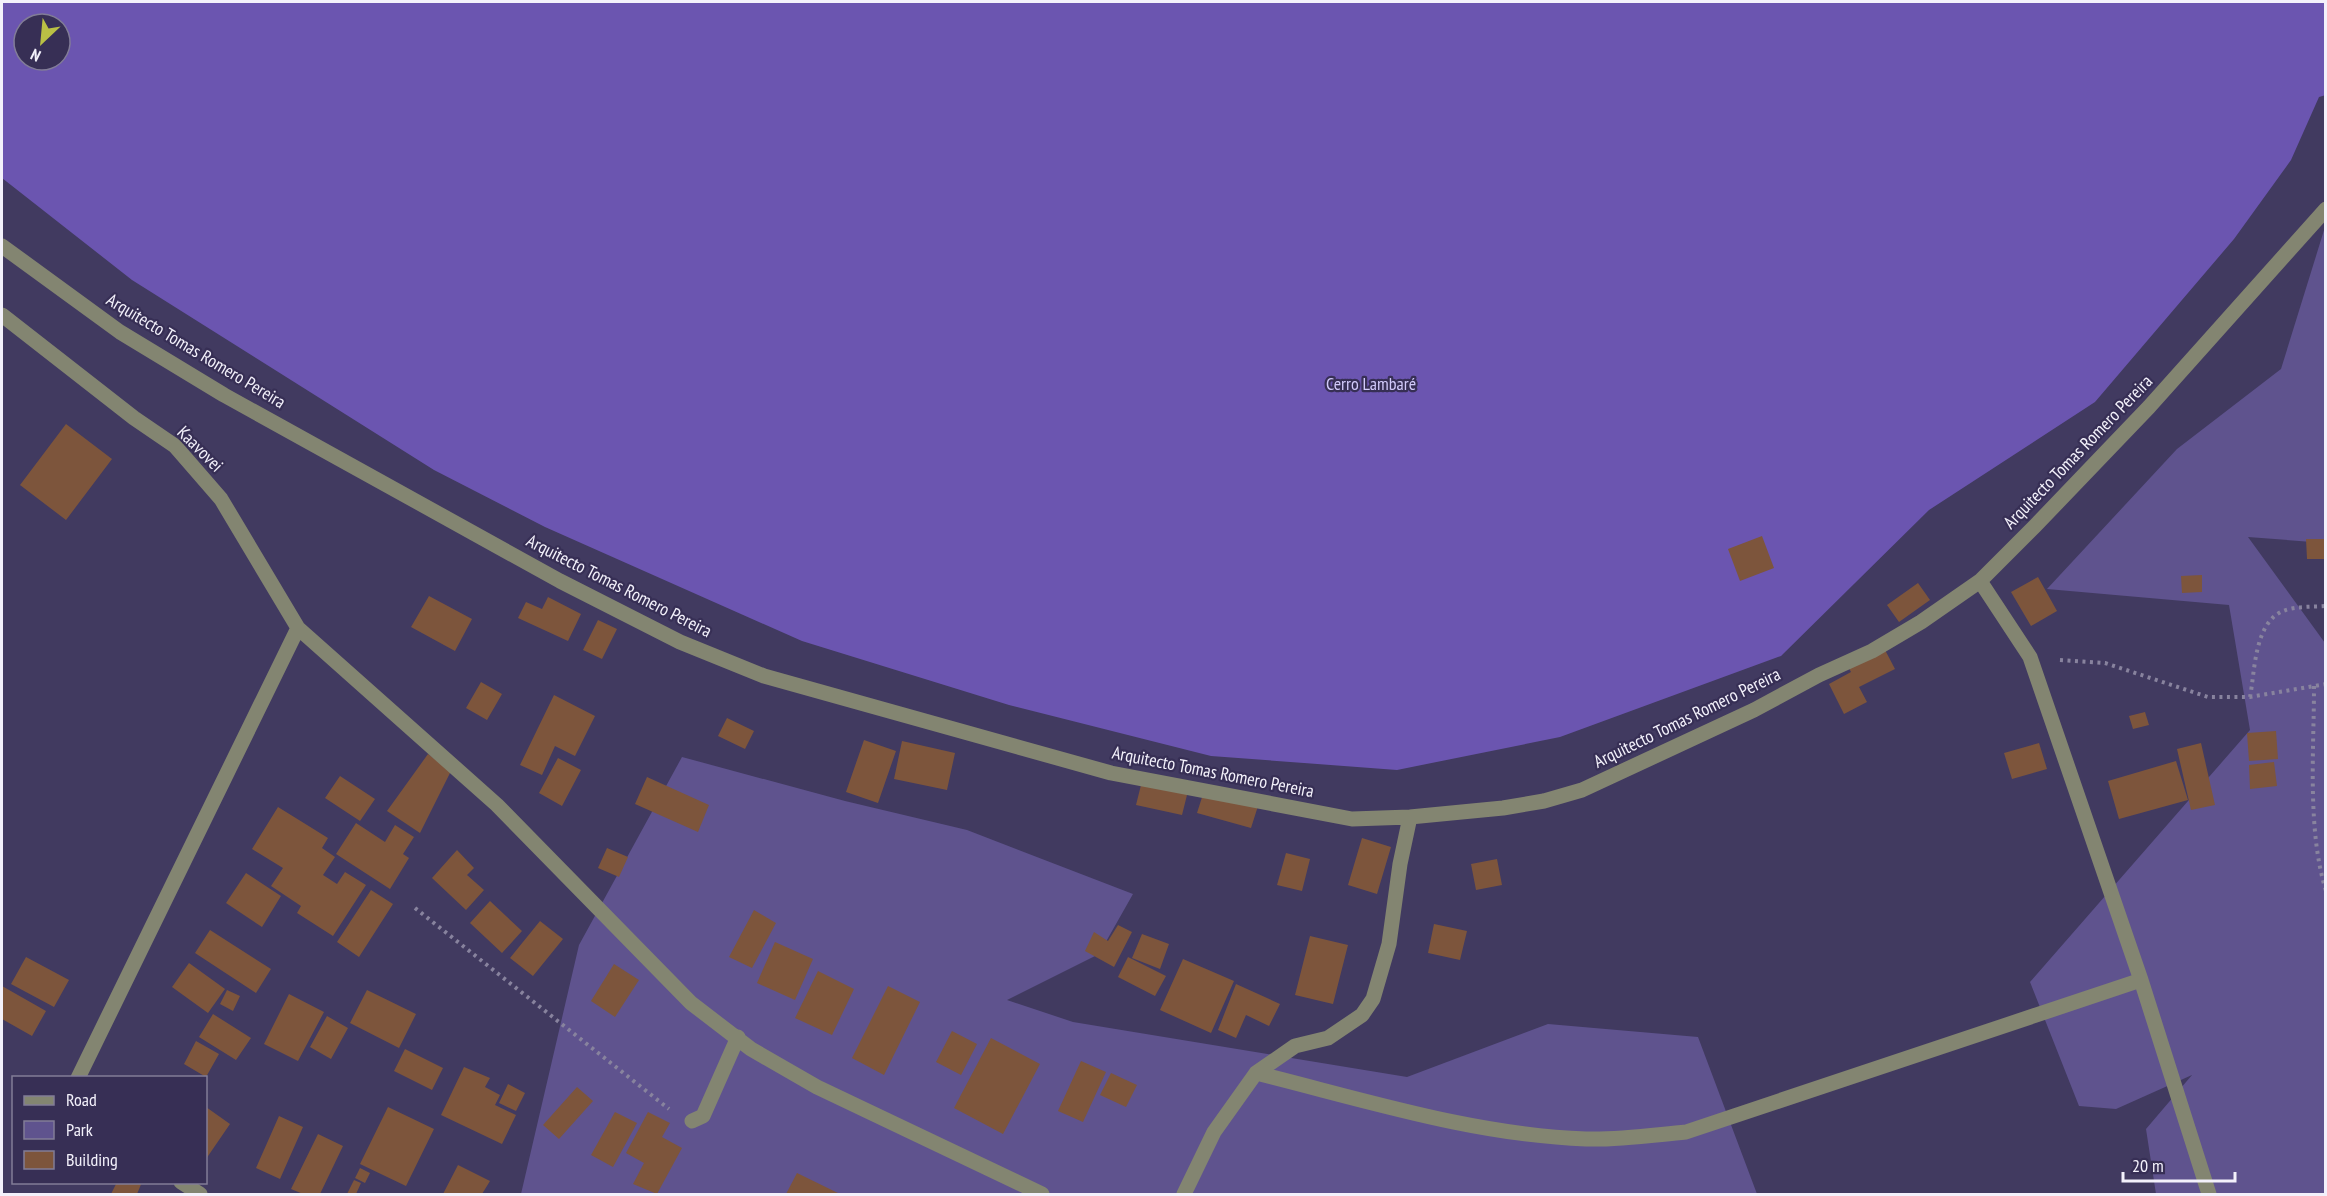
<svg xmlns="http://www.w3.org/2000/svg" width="2327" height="1196" font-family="'PT Sans Narrow',sans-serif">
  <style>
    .green { fill: #5f538e }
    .forest { fill: #6b55b0; fill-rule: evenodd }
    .building { fill: #7d553c }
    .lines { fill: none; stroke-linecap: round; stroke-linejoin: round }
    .path { stroke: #88839e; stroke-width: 4; stroke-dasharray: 3 4.5; stroke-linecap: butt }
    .minor { stroke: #838571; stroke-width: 15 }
    .labels { text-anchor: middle; stroke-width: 4.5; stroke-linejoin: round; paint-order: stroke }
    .street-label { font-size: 18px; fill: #f3f1fb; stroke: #372f55 }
    .park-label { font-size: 18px; fill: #d2cafb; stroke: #372f55 }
  </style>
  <rect width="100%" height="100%" fill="#413a60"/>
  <path class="green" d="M2325,227v316l-77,-6 77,106v551h-169l-10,-65 46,-54 -76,34 -37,-3 -49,-124 220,-252 -21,-125 -182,-16 130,-140 104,-80z
    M682,757l163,44 122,29 166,64 -34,60 -92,46 66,22 334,55 141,-53 150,13 59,157h-1236l58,-249z"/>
  <path class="forest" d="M2,2h2323l1,93 -7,2 -28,63 -57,79 -139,163 -166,108 -148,146 -221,81 -163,33 -186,-14 -202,-51 -207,-64 -257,-114 -111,-57 -302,-190 -130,-102zM24,24h36v36h-36z"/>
  <path class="building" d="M66,424l46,35 -46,61 -46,-35z
    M1762,536l12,32 -34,13 -12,-32z
    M2306,539h20v20h-19z
    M2202,575v17l-20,1 -1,-17z
    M2038,577l19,34 -26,15 -20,-34z
    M1918,583l12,17 -31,22 -12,-17z
    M429,596l43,23 -17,32 -44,-24z
    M548,597l33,17 -13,27 -50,-23 8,-16 16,7z
    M598,620l19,9 -15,30 -19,-9z
    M1884,648l11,21 -36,18 8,15 -23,12 -15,-30 22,-12 -3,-6z
    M481,682l21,12 -15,26 -21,-12z
    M554,695l41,21 -20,40 -20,-10 -13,29 -22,-10z
    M2145,712l4,13 -16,4 -4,-13z
    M727,718l27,13 -9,18 -27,-13z
    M2276,731l2,28 -29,2 -2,-28z
    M864,740l32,11 -18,52 -32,-11z
    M902,741l53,12 -8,37 -53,-11z
    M2039,743l8,26 -35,10 -8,-26z
    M2201,743l14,62 -24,5 -14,-61z
    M428,754l23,17 -31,62 -33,-22z
    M558,758l23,12 -19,36 -23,-13z
    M2176,761l12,39 -69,19 -11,-38z
    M2274,762l3,24 -27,3 -1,-24z
    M340,776l35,23 -15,22 -35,-23z
    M647,777l62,28 -11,27 -63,-28z
    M1142,781l46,10 -6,24 -46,-10z
    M1204,791l54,15 -7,22 -54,-15z
    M278,807l50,31 -6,10 13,9 -12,18 14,9 8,-12 21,13 -33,51 -36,-23 4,-7 -30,-20 12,-18 -31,-19z
    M356,823l29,19 10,-17 19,12 -11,17 6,4 -19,31 -54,-35z
    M1362,838l29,9 -14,47 -29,-9z
    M607,848l21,9 -9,20 -21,-9z
    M457,850l17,18 -7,7 17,15 -18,20 -34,-32z
    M1286,853l24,6 -8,32 -25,-6z
    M1497,859l5,26 -26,5 -5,-26z
    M246,873l35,23 -19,31 -36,-24z
    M371,890l22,14 -34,53 -22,-15z
    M490,901l32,30 -20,22 -32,-30z
    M754,910l22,13 -24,45 -23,-11z
    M540,921l23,18 -30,37 -23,-18z
    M1434,924l33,7 -7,29 -32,-7z
    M1118,925l14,7 -18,35 -29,-16 9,-19 14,9z
    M210,930l61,39 -15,24 -61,-40z
    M1142,934l27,10 -9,25 -28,-11z
    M1310,936l38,9 -15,59 -38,-9z
    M775,942l38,17 -18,41 -38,-17z
    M26,957l43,23 -15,27 -43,-23z
    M1128,957l38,19 -11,20 -37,-19z
    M1183,959l51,22 -23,52 -51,-23z
    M189,963l36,26 -17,24 -36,-26z
    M614,964l25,16 -24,37 -24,-16z
    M818,971l36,18 -22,46 -37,-17z
    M1236,984l44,20 -11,22 -23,-11 -10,23 -18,-8z
    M2,986l44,25 -14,25 -30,-17z
    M888,986l32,16 -36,73 -32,-17z
    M227,990l13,6 -7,15 -13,-7z
    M367,990l49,24 -17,34 -49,-25z
    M289,994l35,18 -26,49 -34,-17z
    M213,1014l38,24 -15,22 -37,-23z
    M327,1016l21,12 -17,31 -21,-12z
    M952,1031l25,13 -16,31 -25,-13z
    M991,1038l49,26 -37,70 -49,-26z
    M196,1041l23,13 -13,23 -22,-13z
    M405,1049l38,19 -11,22 -38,-19z
    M1081,1061l25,11 -23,50 -25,-11z
    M464,1067l26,11 -5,9 15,8 -5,10 21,10 -14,29 -61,-29z
    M1111,1073l26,12 -11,22 -26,-12z
    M508,1084l17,9 -9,18 -17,-8z
    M577,1087l16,14 -34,38 -16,-14z
    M206,1107l24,17 -24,35z
    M388,1107l46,22 -28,57 -46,-22z
    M615,1112l22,11 -24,44 -22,-12z
    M648,1112l22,11 -8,14 20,11 -25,46 -24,-10 11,-21 -18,-10z
    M279,1116l24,11 -23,52 -24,-11z
    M318,1134l25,12 -23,48h-17l-12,-5z
    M458,1165l32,16 -8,13h-39z
    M360,1168l10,5 -5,10 -10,-5z
    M797,1173l43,21h-54z
    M354,1180l7,3 -5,11h-9z
    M117,1182h25l-5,12h-26z"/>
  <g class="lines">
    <path class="path" d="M2060,660l45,3 103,34h42l76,-13
      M2314,686c0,64 -7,144 12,205
      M2250,697c5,-25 4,-74 33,-86 12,-5 30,-4 43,-5
      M415,908l254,201"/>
    <path class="minor" d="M2,246l118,86 104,63 336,186 120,61 84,34 347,97 241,46 58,-2 93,-9 41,-7 38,-11 172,-80 65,-35 53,-24 49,-29 59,-41 55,-55 114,-119 177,-198
      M2,315l132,103 41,28 46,53 77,129 199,177 194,198 60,46 66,38 225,107
      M1980,581l50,76 111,323 68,214
      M1256,1073c109,27 218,62 330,66 34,1 67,-4 100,-7l455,-152
      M78,1078l220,-450
      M692,1121l11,-5 35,-79
      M181,1182l19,12
      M1184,1194l30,-62 42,-59 39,-27 33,-8 34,-23 11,-16 16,-55 11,-80 10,-47"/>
  </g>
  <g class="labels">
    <g class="street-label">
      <text transform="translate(196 351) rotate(31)" y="6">Arquitecto Tomas Romero Pereira</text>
      <text transform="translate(200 449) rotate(45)" y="6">Kaavovei</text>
      <text transform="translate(2078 452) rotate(-46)" y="6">Arquitecto Tomas Romero Pereira</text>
      <text transform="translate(619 586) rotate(27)" y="6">Arquitecto Tomas Romero Pereira</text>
      <text transform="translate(1687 718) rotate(-26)" y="6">Arquitecto Tomas Romero Pereira</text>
      <text transform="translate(1213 772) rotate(11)" y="6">Arquitecto Tomas Romero Pereira</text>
    </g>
    <g class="park-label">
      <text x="1371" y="390">Cerro Lambaré</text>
    </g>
  </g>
  <rect width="2327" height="1196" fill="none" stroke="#f3f1fb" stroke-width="6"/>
  <rect x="12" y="1076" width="195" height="108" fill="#372f55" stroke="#827d97" stroke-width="1.5"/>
  <rect x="24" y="1096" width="30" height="9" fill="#838571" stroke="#827d97" stroke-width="1.5"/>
  <text x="66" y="1106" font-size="18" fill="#f3f1fb">Road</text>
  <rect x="24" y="1121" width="30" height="18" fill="#5f538e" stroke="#827d97" stroke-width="1.5"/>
  <text x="66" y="1136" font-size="18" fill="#f3f1fb">Park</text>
  <rect x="24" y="1151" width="30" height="18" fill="#7d553c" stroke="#827d97" stroke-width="1.5"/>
  <text x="66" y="1166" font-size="18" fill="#f3f1fb">Building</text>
  <g transform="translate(42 42) rotate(206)"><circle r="28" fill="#372f55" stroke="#827d97" stroke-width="1.5"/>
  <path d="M0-4.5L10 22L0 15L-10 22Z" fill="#bac045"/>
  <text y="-9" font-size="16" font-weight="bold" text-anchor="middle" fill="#f3f1fb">N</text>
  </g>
  <path d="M2123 1172v9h112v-9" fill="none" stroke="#f3f1fb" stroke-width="3"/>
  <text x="2132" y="1172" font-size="18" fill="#f3f1fb" stroke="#372f55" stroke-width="4.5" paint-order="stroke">20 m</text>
</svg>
